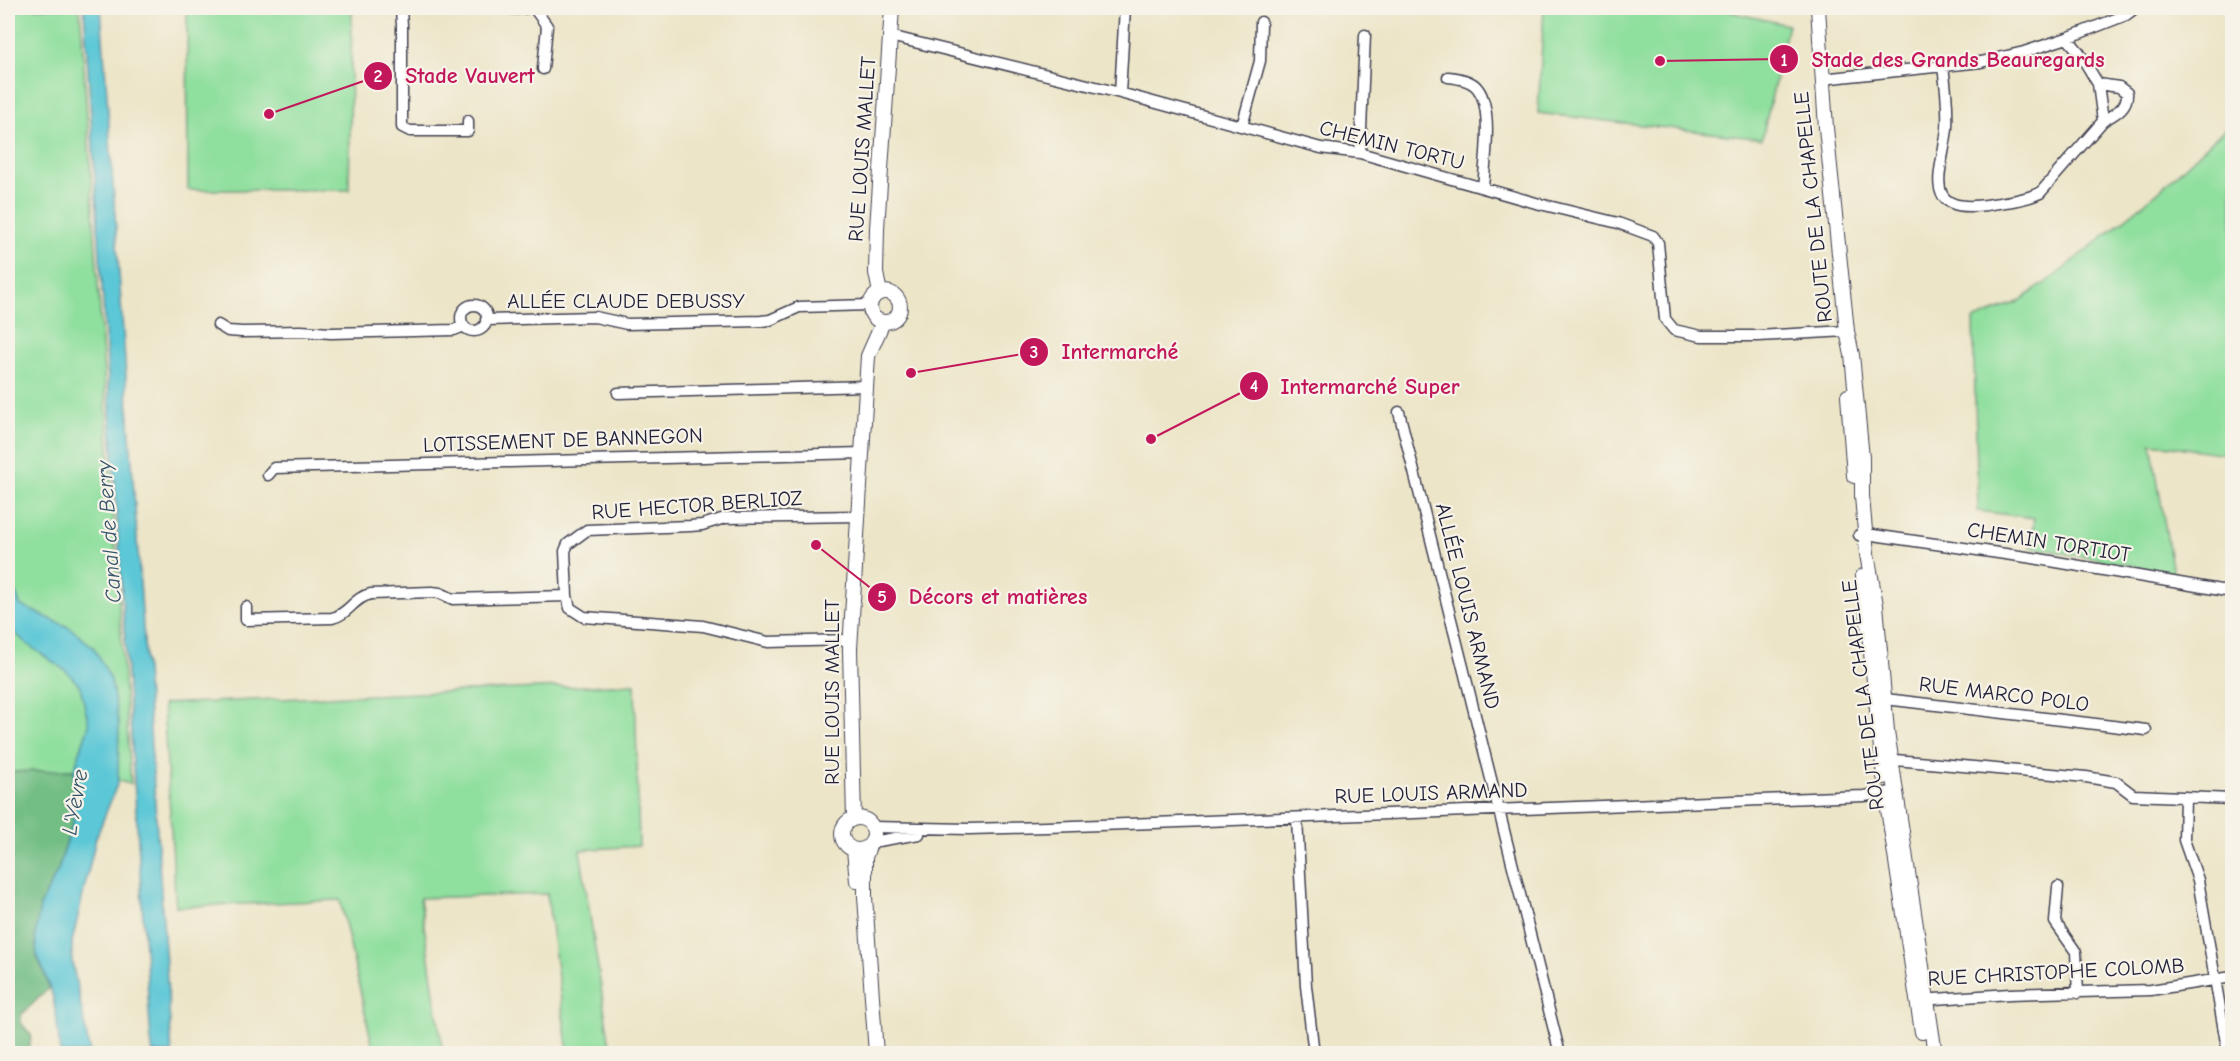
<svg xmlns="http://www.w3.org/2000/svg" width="2240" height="1061" font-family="'Comic Neue',sans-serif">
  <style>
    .green { fill: #8fdf9e; stroke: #58806c; stroke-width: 1.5 }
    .forest { fill: #73be85; stroke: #4a7060; stroke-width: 1.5 }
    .water { fill: #5cc7d6; stroke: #3f7488; stroke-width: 1.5 }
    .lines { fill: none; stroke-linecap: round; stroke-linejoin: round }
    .minor-casing { stroke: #403f50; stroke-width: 13 }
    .major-casing { stroke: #403f50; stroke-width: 16 }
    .minor { stroke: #fff; stroke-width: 10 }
    .major { stroke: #fff; stroke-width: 14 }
    .labels { text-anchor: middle; stroke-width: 4.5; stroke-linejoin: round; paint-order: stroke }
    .street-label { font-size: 21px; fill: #22223b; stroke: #f7f3e8 }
    .water-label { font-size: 22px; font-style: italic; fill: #33546a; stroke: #f7f3e8 }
    .leader { fill: none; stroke: #c2185b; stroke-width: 2 }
    .callout-dot { fill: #c2185b; stroke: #f7f3e8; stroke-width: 2 }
    .mark-label { font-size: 18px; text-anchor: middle; font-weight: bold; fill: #fff }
    .callout-label { font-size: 22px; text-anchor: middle; font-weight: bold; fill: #c2185b; stroke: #f7f3e8; stroke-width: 4.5; stroke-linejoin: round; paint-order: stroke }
  </style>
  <rect width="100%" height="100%" fill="#f7f3e8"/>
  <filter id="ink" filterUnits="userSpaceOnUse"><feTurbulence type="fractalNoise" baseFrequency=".0167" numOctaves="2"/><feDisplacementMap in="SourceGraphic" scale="12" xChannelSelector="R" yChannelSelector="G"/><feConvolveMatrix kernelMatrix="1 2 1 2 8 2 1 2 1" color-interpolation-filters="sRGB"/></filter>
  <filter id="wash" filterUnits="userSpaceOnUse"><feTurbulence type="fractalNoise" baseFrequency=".008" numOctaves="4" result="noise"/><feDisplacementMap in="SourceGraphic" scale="24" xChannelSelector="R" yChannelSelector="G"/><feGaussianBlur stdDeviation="1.35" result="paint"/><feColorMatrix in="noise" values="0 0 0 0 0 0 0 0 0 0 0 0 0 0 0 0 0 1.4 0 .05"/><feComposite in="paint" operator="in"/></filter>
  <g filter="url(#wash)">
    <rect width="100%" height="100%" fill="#ece5c8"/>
    <path class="green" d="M8,8h72l51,776 -57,-14 -66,2z
      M187,8h165l-3,182h-161z
      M1544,8h169l75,17 -26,114 -224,-26z
      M2232,122v333l-81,-12 22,130 -143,-26 4,-29 -56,-7 -5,-191 45,-18 37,-26 103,-84z
      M635,684l4,162 -59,4 31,203h-43l-21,-159 -127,4 23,156 -69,-1 -34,-153 -164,7 -13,-203z"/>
    <path class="forest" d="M74,770l-1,52 -15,48 -18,36 -3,50 6,13 6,19 -28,27v8l10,12 -2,18h-21v-281z"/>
    <path class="water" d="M84,8h17l71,1045h-19l-2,-11z
      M8,568l12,37 50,23 24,20 17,32 8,46 -1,56 -22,56 -24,104v19l18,92h-30l-3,-31 -4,-25 -10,-28 -6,-13 -2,-20 5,-30 18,-36 15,-48 1,-52 15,-45 -9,-39 -14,-15 -39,-27 -19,-17z"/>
  </g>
  <g filter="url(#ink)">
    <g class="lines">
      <g class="minor-casing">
        <path id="minor" d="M401,8l1,18v101l8,4h58v-10
          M500,8l17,1 10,-1
          M534,8l13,18 -4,43
          M890,36l230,57 201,55 39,5 176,50 82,20 35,13 5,7 7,76 9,11 27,6h57l89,-5
          M2067,38l59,-23 9,-7
          M1448,77c10,1 24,3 30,12 15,20 7,73 5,98
          M1822,79l159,-17 43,-10 43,-14 12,14 19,32 5,37 -63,72c-17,8 -36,9 -54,12 -68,9 -43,-35 -39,-77 1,-20 -1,-41 -4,-61
          M2098,84l21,3 8,6c1,15 -13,21 -24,28
          M1120,93l5,-85
          M1242,126l18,-65 1,-39
          M1360,153l5,-118
          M461 318a13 13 0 1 1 26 0a13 13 0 1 1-26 0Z
          M486,320l109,-3 32,7 134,-3 9,-1 29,-13 71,-2
          M218,325l10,6 14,1 59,-1 30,2 123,-3 10,-4
          M618,393l248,-7
          M1399,412l161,642
          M268,475l6,-7 589,-15
          M1859,535l7,-1 167,24 199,34
          M246,607v13l86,-2c16,-3 22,-21 39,-24l61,-2 8,1 13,6 114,-3
          M850,640l-82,2 -65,-16 -119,-9 -14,-9 -3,-12 -2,-45 3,-7 19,-14 103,-4 12,-1 23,-7 134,-2
          M1877,698l269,32
          M1884,759l202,18 30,5 17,13 99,4
          M2185,797l-1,43 14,40 30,174
          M1297,819l9,167 8,68
          M872,827l97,2 78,-2 817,-31 28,-4
          M872,842l47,-8
          M2058,887l-3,35 21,30 2,41
          M1920,1000l90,-6 141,-4 81,-13"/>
      </g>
      <g class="major-casing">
        <path id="major" d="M1818,8l8,120 21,203 5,24 10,103v38l5,58 9,51 11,126 48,323
          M870 307a15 15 0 1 1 30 0a15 15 0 1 1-30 0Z
          M880,293l-4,-20 1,-45 15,-220
          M1848,396l6,80
          M1863,576l21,201
          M1886,796l36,236
          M842 834a16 16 0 1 1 32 0a16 16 0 1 1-32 0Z
          M854,819l-4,-170 18,-293 15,-34
          M869,846l-4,11v40l11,157
          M854,850l3,31"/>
      </g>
      <use href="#minor" class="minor"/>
      <use href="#major" class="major"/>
    </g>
  </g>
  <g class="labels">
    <g class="street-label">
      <text transform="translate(1392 145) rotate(14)" y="7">CHEMIN TORTU</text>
      <text transform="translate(862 149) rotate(-86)" y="7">RUE LOUIS MALLET</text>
      <text transform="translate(1813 207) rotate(-96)" y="7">ROUTE DE LA CHAPELLE</text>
      <text x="626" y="308">ALLÉE CLAUDE DEBUSSY</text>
      <text transform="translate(563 440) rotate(-2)" y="7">LOTISSEMENT DE BANNEGON</text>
      <text transform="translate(697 505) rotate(-4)" y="7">RUE HECTOR BERLIOZ</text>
      <text transform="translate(2049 542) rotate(9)" y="7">CHEMIN TORTIOT</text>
      <text transform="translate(1468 606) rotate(76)" y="7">ALLÉE LOUIS ARMAND</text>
      <text transform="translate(832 692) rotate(-90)" y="7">RUE LOUIS MALLET</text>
      <text transform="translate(2004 694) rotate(7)" y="7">RUE MARCO POLO</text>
      <text transform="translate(1863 695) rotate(-97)" y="7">ROUTE DE LA CHAPELLE</text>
      <text transform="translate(1431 793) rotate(-2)" y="7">RUE LOUIS ARMAND</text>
      <text transform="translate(2056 972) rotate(-3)" y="7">RUE CHRISTOPHE COLOMB</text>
    </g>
    <g class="water-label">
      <text transform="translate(108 532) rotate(-94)" y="8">Canal de Berry</text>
      <text transform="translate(74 802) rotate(-80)" y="8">L'Yèvre</text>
    </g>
  </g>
  <path class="leader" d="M1660 61L1784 59M269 114L378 76M911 373L1034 352M1151 439L1254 386M816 545L882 597"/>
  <g class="callout-dot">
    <circle cx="1660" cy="61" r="6"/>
    <circle cx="269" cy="114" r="6"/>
    <circle cx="911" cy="373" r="6"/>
    <circle cx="1151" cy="439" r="6"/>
    <circle cx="816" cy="545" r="6"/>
    <circle cx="1784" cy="59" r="15"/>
    <circle cx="378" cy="76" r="15"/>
    <circle cx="1034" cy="352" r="15"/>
    <circle cx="1254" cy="386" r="15"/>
    <circle cx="882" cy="597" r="15"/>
  </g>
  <g class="mark-label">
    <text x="1784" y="66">1</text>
    <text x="378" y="82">2</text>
    <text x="1034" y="358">3</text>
    <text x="1254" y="392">4</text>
    <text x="882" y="603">5</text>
  </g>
  <g class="callout-label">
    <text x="1958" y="67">Stade des Grands Beauregards</text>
    <text x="470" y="83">Stade Vauvert</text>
    <text x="1120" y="359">Intermarché</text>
    <text x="1370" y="394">Intermarché Super</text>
    <text x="998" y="604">Décors et matières</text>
  </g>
  <rect width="2240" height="1061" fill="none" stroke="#f7f3e8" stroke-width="30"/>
</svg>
